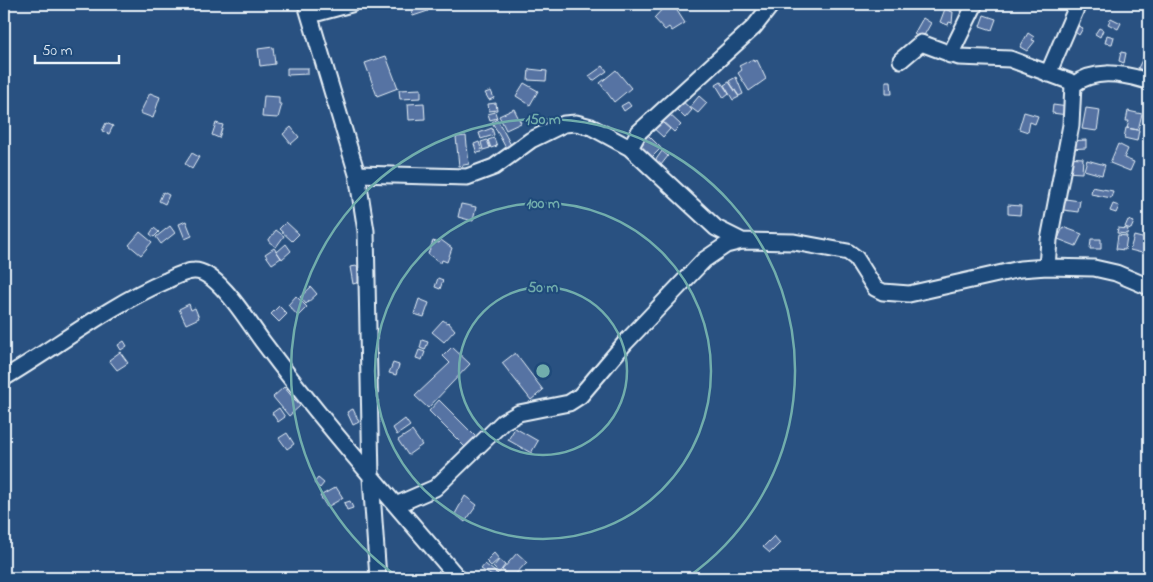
<svg xmlns="http://www.w3.org/2000/svg" width="1153" height="582" font-family="'Indie Flower',sans-serif">
  <style>
    .building { fill: #5773a3; stroke: #e8f1f8 }
    .lines { fill: none; stroke-linecap: round; stroke-linejoin: round }
    .minor-casing { stroke: #e8f1f8; stroke-width: 19 }
    .minor { stroke: #1f4a7a; stroke-width: 15 }
    .ring { fill: none; stroke: #71adac; stroke-width: 2.5 }
    .centre { fill: #71adac; stroke: #1f4a7a; stroke-width: 2.5 }
    .ring-label { font-size: 15px; text-anchor: middle; font-weight: bold; fill: #71adac; stroke: #1f4a7a; stroke-width: 4; stroke-linejoin: round; paint-order: stroke }
  </style>
  <rect width="100%" height="100%" fill="#295181"/>
  <filter id="ink" filterUnits="userSpaceOnUse"><feTurbulence type="fractalNoise" baseFrequency=".02" numOctaves="2"/><feDisplacementMap in="SourceGraphic" scale="10" xChannelSelector="R" yChannelSelector="G"/><feConvolveMatrix kernelMatrix="1 2 1 2 8 2 1 2 1" color-interpolation-filters="sRGB"/></filter>
  <g filter="url(#ink)">
    <path class="building" d="M426,4l2,7 -15,5 -2,-8z
      M667,4l7,2 11,17 -13,8 -3,-4 -4,3 -11,-12z
      M945,9l8,3 -1,11 -3,-1 -1,3 -8,-3z
      M984,15l12,4 -4,11 -12,-4z
      M923,18l8,5 -9,16 -8,-5z
      M1111,18l10,5 -3,6 -10,-5z
      M1078,26l5,2 -4,7 -4,-3z
      M1099,28l4,2 -3,7 -5,-3z
      M1028,33l6,4 -2,3 3,1 -8,10 -7,-4z
      M1107,35l7,2 -2,7 -7,-1z
      M273,47l2,17 -15,2 -2,-17z
      M1121,52l5,1 -2,10 -5,-2z
      M386,56l12,32 -21,8 -12,-33z
      M1143,58l6,4 -5,9 -6,-3z
      M753,59l1,3 3,-2 9,19 -17,12 -11,-18 4,-3 -3,-4z
      M603,66l4,5 -14,10 -4,-5z
      M287,68h21v6l-21,1z
      M529,69l18,2 -1,10 -18,-1z
      M616,70l15,18 -17,14 -14,-19z
      M736,77l7,17 -4,2 -10,-15z
      M886,81h5l1,13h-6z
      M721,82l8,12 -5,4 -8,-13z
      M729,82l10,15 -6,3 -9,-15z
      M524,83l14,8 -8,14 -14,-9z
      M421,89v9l-21,1 -1,-9z
      M491,91l3,7 -5,2 -4,-7z
      M150,93l10,4 -7,21 -13,-5z
      M264,96l15,1v7h3l-4,14 -16,-1z
      M699,96l8,7 -9,10 -8,-6z
      M681,100l11,10 -7,8 -11,-11z
      M628,102l3,4 -7,5 -3,-5z
      M424,103l1,16 -16,1 -1,-16z
      M496,103l1,7 -8,1 -1,-7z
      M1053,105l15,2 -1,8 -15,-2z
      M1086,108l14,2 -3,21 -15,-2z
      M514,109l7,14 -15,7 -7,-14z
      M1128,111l14,3 -4,16 -11,-2 2,-7h-3z
      M495,112l2,6 -7,2 -2,-6z
      M1024,112l14,4 -3,8 -5,-2 -2,10 -9,-3z
      M668,113l13,12 -7,7 -13,-12z
      M657,118l13,11 -7,8 -12,-11z
      M497,119l14,26 -5,3 -14,-26z
      M106,123l7,3 -4,8 -7,-3z
      M216,123l7,2 -4,13 -7,-3z
      M291,127l8,10 -8,7 -8,-10z
      M492,128l2,7 -13,4 -2,-6z
      M1126,128l13,2 -2,11 -13,-3z
      M647,134l14,14 -10,10 -14,-13z
      M466,136l3,28 -10,2 -3,-29z
      M494,138l3,8 -6,2 -3,-8z
      M487,140l3,8 -7,2 -2,-8z
      M1086,140v8l-17,1v-8z
      M479,142l3,10 -5,1 -3,-9z
      M1118,144l10,5 -4,9 10,4 -4,9 -20,-8z
      M662,151l6,5 -7,9 -6,-4z
      M192,153l7,4 -7,12 -7,-5z
      M1065,157l18,1 -1,15 -17,-1z
      M1087,160l18,5 -3,10 -18,-5z
      M1092,187l21,4 -2,7 -20,-4z
      M163,192l6,3 -4,9 -6,-3z
      M1058,198l22,3 -2,11 -22,-3z
      M461,204l15,3 -3,14 -15,-4z
      M1113,204l6,2 -3,7 -6,-2z
      M1008,205l13,1 -1,9 -12,-1z
      M1128,220l6,2 -3,7 -6,-2z
      M186,221l6,15 -7,3 -6,-15z
      M286,222l13,12 -7,7 -13,-12z
      M170,226l5,7 -14,11 -5,-7z
      M1063,227l19,7 -6,12 -18,-7z
      M154,228l5,4 -5,5 -4,-3z
      M1118,228l10,1 -1,5 -10,-1z
      M276,230l8,6 -8,11 -8,-6z
      M140,232l12,10 -11,13 -12,-10z
      M1118,235l9,1 -2,14 -9,-1z
      M1134,236l12,3 -1,5 4,1 -3,9 -16,-4z
      M1091,239h10v10h-11z
      M441,240l11,8 -5,14 -5,-2 -1,3 -13,-9 5,-13 6,2z
      M286,244l5,7 -9,8 -5,-7z
      M274,248l7,10 -9,6 -7,-10z
      M357,266l3,16 -7,2 -3,-17z
      M438,278l5,2 -3,9 -5,-2z
      M311,287l6,7 -11,10 -6,-7z
      M296,296l11,11 -9,9 -10,-11z
      M419,299l10,4 -5,14 -10,-3z
      M189,304l2,6 4,-2 4,10 -13,6 -7,-15z
      M279,306l8,8 -8,8 -8,-8z
      M443,320l4,3 1,-1 7,8 -11,12 -12,-10z
      M422,340l6,2 -3,8 -5,-2z
      M124,341l3,5 -6,4 -3,-5z
      M452,347l18,17 -42,44 -13,-12 35,-33 -7,-7z
      M419,350l6,2 -3,8 -6,-2z
      M120,352l8,11 -11,7 -8,-10z
      M515,353l28,37 -12,10 -29,-37z
      M393,363l6,2 -3,10 -7,-2z
      M284,387l16,19 -11,10 -16,-19z
      M439,400l37,37 -10,11 -37,-37z
      M279,408l6,9 -7,5 -6,-9z
      M353,409l6,13 -6,3 -6,-13z
      M405,419l5,7 -13,9 -4,-7z
      M515,428l23,13 -7,12 -23,-13z
      M412,431l10,14 -14,10 -10,-15z
      M287,433l7,11 -7,5 -8,-11z
      M318,478l6,5 -4,5 -6,-5z
      M336,487l7,11 -16,9 -7,-11z
      M465,496l12,9 -12,17 -10,-8z
      M350,501l3,7 -6,2 -3,-7z
      M774,536l6,7 -10,10 -7,-6z
      M494,553l5,6 -8,7 -5,-5z
      M517,553l10,9 -15,16 -10,-8z
      M499,560l6,5 -6,8 -6,-6z
      M485,564l13,10 -3,4 -14,-9z"/>
    <g class="lines">
      <g class="minor-casing">
        <path id="minor" d="M306,4l51,170 9,57 5,247 7,100
          M310,15l41,-11
          M950,55l25,-51
          M901,60l20,-17 38,14 51,2 59,22 4,4 -2,40 -22,115 -2,27
          M1048,74l30,-70
          M1073,85c21,-16 46,-12 71,-5
          M630,148l9,-16 115,-105 18,-23
          M357,174l110,3 27,-10 37,-27 33,-16 12,-1 15,4 39,21 86,80 26,13 52,1 54,10 8,6 19,30 8,4 26,2 111,-25 27,-2 47,1 22,5 33,14
          M4,378c54,-32 104,-72 162,-97 8,-4 19,-10 28,-10 24,-1 56,54 69,71 61,82 129,158 195,236
          M396,505l39,-17 68,-66 16,-9 50,-10 11,-7 45,-53 79,-83 22,-15 16,-4"/>
      </g>
      <use href="#minor" class="minor"/>
    </g>
  </g>
  <g class="ring">
    <circle cx="543" cy="371" r="84"/>
    <circle cx="543" cy="371" r="168"/>
    <path d="M398 577A252 252 0 1 1 688 577"/>
  </g>
  <circle cx="543" cy="371" r="8" class="centre"/>
  <g class="ring-label">
    <text x="543" y="124">150 m</text>
    <text x="543" y="208">100 m</text>
    <text x="543" y="292">50 m</text>
  </g>
  <rect width="1153" height="582" fill="none" stroke="#1f4a7a" stroke-width="20"/>
  <rect x="10" y="10" width="1133" height="562" fill="none" stroke="#e8f1f8" stroke-width="2" filter="url(#ink)"/>
  <path d="M35 55v8h84v-8" fill="none" stroke="#e8f1f8" stroke-width="2.5"/>
  <text x="42" y="55" font-size="15" fill="#e8f1f8" stroke="#1f4a7a" stroke-width="4" paint-order="stroke">50 m</text>
</svg>
